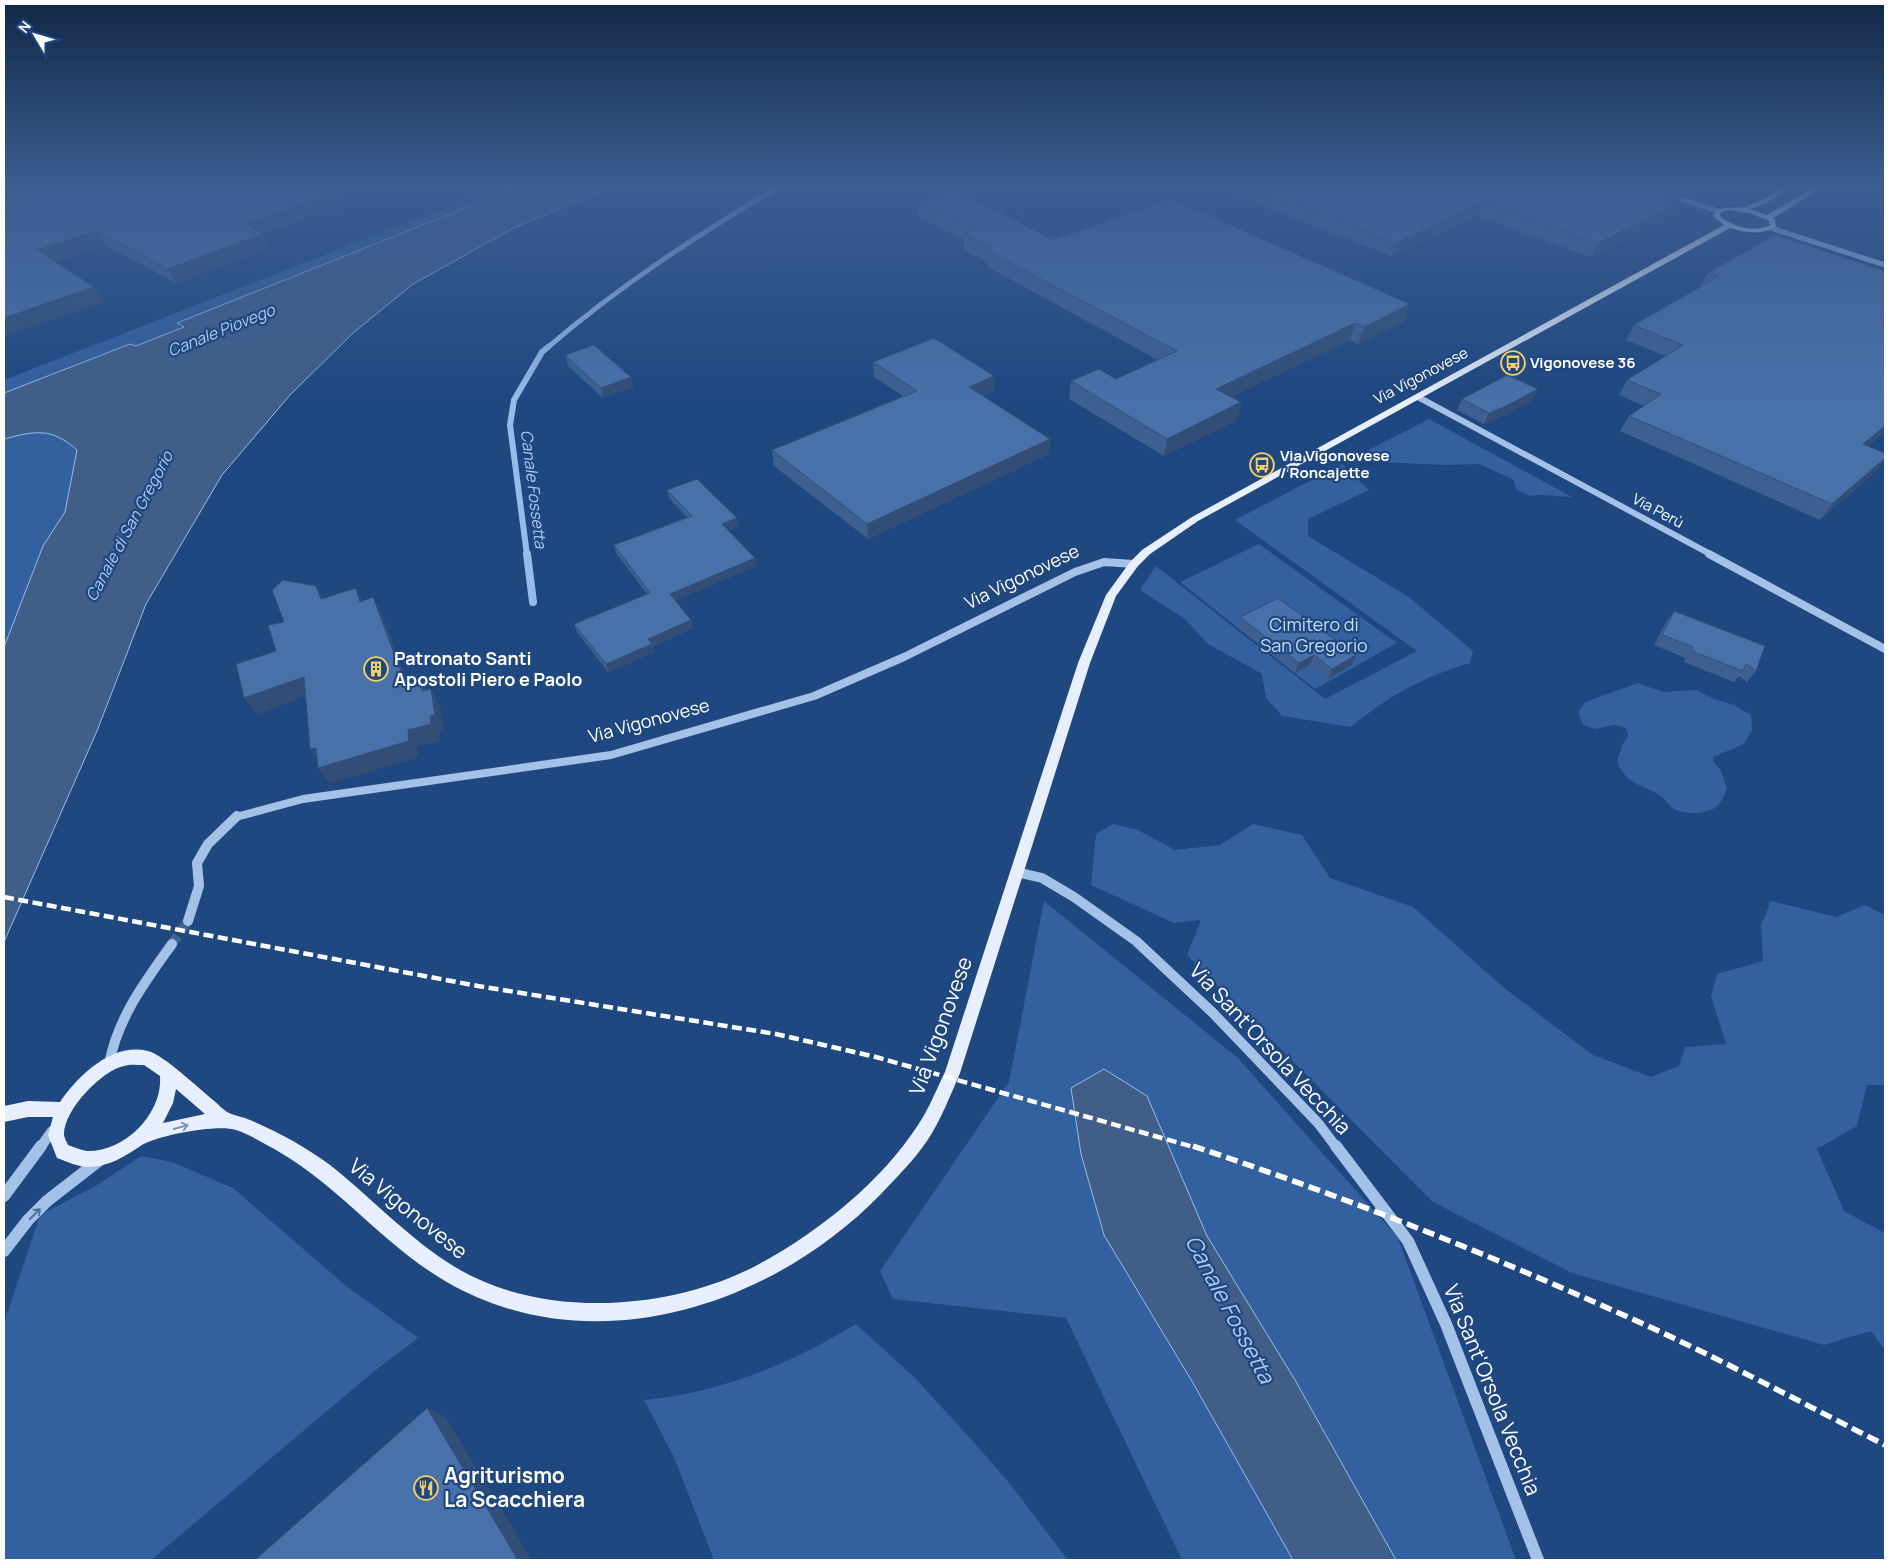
<svg xmlns="http://www.w3.org/2000/svg" width="1889" height="1564" font-family="Manrope,sans-serif">
  <style>
    .green { fill: #33609e }
    .water { fill: #405e88; stroke: #98bce9 }
    .lines { fill: none; stroke-linecap: round; stroke-linejoin: round }
    .stream-far2 { stroke: #98bce9; stroke-width: 5 }
    .stream-far1 { stroke: #98bce9; stroke-width: 6 }
    .stream { stroke: #98bce9; stroke-width: 8 }
    .minor-tunnel { stroke: #416393; stroke-width: 10; stroke-dasharray: 10 5; stroke-linecap: butt }
    .minor-far4 { stroke: #a4c1e8; stroke-width: 5 }
    .minor-far3 { stroke: #a4c1e8; stroke-width: 6 }
    .minor-far2 { stroke: #a4c1e8; stroke-width: 8 }
    .minor-far1 { stroke: #a4c1e8; stroke-width: 10 }
    .minor { stroke: #a4c1e8; stroke-width: 12 }
    .major { fill: #e7effe; fill-rule: evenodd }
    .rail-far1 { stroke: #fff; stroke-width: 4.5; stroke-dasharray: 10 4.5; stroke-linecap: butt }
    .rail { stroke: #fff; stroke-width: 5.5; stroke-dasharray: 12 5.5; stroke-linecap: butt }
    .wall { fill: #3e6091 }
    .shaded-wall { fill: #324e76 }
    .building { fill: #4870a9; stroke: #324e76 }
    .oneway { stroke: #7993b9 }
    .oneway2 { stroke: #4e72a4 }
    .labels { text-anchor: middle; stroke-width: 4.5; stroke-linejoin: round; paint-order: stroke }
    .far-poi-label { font-size: 15px; font-weight: bold; fill: #fff; stroke: #1f4780; text-anchor: start }
    .far-street-label { font-size: 15px; fill: #fff; stroke: #1f4780 }
    .far-water-label { font-size: 16px; font-style: italic; fill: #b0cbf0; stroke: #1f4780 }
    .street-label { font-size: 18px; fill: #fff; stroke: #1f4780 }
    .park-label { font-size: 18px; fill: #c8dcf6; stroke: #1f4780 }
    .poi-label { font-size: 18px; font-weight: bold; fill: #fff; stroke: #1f4780; text-anchor: start }
    .near-street-label { font-size: 21px; fill: #fff; stroke: #1f4780 }
    .near-poi-label { font-size: 21px; font-weight: bold; fill: #fff; stroke: #1f4780; text-anchor: start }
    .near-water-label { font-size: 22px; font-style: italic; fill: #b0cbf0; stroke: #1f4780 }
  </style>
  <rect width="100%" height="100%" fill="#1f4780"/>
  <path class="green" d="M509,183h19l-350,140 6,4 -48,20 -6,-3 -126,49v-13z
    M1429,419l143,78c-11,0 -35,-4 -42,-1l-14,-7 -2,-9 -35,-16 -32,1 -69,-3 -19,-7z
    M34,431l27,6 16,13 -12,62 -22,34 -39,101v-208z
    M1342,464l27,26 -61,29v17l101,61 64,54 -3,12c-45,13 -82,33 -119,64l-69,-11 -16,-18 -4,-24 -54,-30 -23,-25 -45,-29 16,-24 169,133 92,-48 -182,-131z
    M1259,544l138,99 -82,46 -135,-107z
    M1638,683l25,9 33,-2 18,9 20,6 17,10 1,15 -8,14 -31,13v4l8,10 6,18c-2,4 -4,10 -7,14 -9,12 -31,12 -44,7 -6,-3 -9,-9 -14,-13 -21,-15 -32,-8 -45,-35l5,-16 6,-10 -2,-8 -12,-3 -19,4 -12,-4 -5,-13 7,-10z
    M1113,824l25,6 37,20 45,-5 33,-21 49,11 28,43 83,29 90,80 90,68 58,22 28,-11 6,-19 41,-3 -15,-48 6,-22 46,-13 -2,-36 10,-24 65,16 29,-12 20,10v170h-18l-10,41 -40,23 27,62 41,22v117l-14,-19 -47,14 -252,-72 -139,-71 -246,-247 14,-35 -27,3 -83,-38 5,-51z
    M1044,901l194,157 160,180 118,322h-334l-116,-242 -173,-19 -13,-28 129,-189z
    M141,1156l31,6 61,26 112,97 73,53 -46,35 -221,187h-147v-237l36,-108 57,-30z
    M856,1324l58,53 56,61 37,42 61,80h-354l-40,-103 -30,-57c78,-8 144,-35 212,-76z"/>
  <path class="water" d="M528,183h92l-106,45 -101,56 -60,49 -63,62 -68,80 -76,129 -49,127 -93,211v-295l39,-101 22,-34 12,-62c-26,-23 -42,-19 -73,-11v-46l126,-49 6,2 48,-19 -7,-4z
    M1104,1069l43,27 60,140 88,144 101,180h-103l-100,-177 -89,-148 -23,-81 -10,-66z"/>
  <g class="lines">
    <path class="stream-far2" d="M547,348c73,-63 155,-116 238,-165"/>
    <path class="stream-far1" d="M527,555l-17,-130 4,-25 28,-48 6,-5"/>
    <path class="stream" d="M527,554l6,48"/>
    <path class="minor-tunnel" d="M172,944l16,-23"/>
    <path class="minor-far4" d="M1668,195l50,16
      M1771,228l114,37"/>
    <path class="minor-far3" d="M1418,397l294,158"/>
    <path class="minor-far2" d="M1709,554l176,95
      M236,817l67,-18 308,-44 203,-59 90,-39 171,-85 29,-10 30,2"/>
    <path class="minor-far1" d="M1017,872l25,6 32,19 62,44 77,72 105,110 19,25
      M188,921l11,-35 -2,-23 11,-19 29,-28
      M109,1064c9,-47 36,-82 63,-120
      M40,1148l12,-17"/>
    <path class="minor" d="M1336,1146l72,95 38,83 92,236
      M4,1196l37,-50
      M4,1251l24,-31 19,-19 54,-42"/>
    <path class="major" d="M1792,183h8l-36,21 -14,5 17,6 55,-32h8l-57,35 2,2 1,7c-15,8 -30,6 -46,1l-532,293 -48,33 -12,12 -22,30 -26,67 -130,410c-10,23 -19,47 -33,68 -13,19 -30,36 -46,53 -110,113 -291,172 -436,87 -66,-39 -110,-101 -180,-137 -9,-5 -19,-11 -29,-14 -18,-6 -77,5 -94,15 -16,11 -34,22 -54,22 -10,0 -22,-6 -31,-9l-9,-23 5,-18h-25l-24,5v-16l24,-5 32,1c18,-26 52,-60 88,-51 16,4 50,37 65,49 5,4 10,10 16,13 7,3 14,4 21,7 28,12 56,27 80,45 42,33 79,74 125,102 87,53 219,44 306,-4 59,-32 121,-82 157,-138 11,-16 18,-35 27,-53l133,-409 28,-68 24,-33 12,-12 50,-33 532,-292 -11,-9 3,-6c11,-4 17,-1 27,-3 18,-4 33,-15 49,-24zM1728,210l22,3 19,8 1,4c-16,8 -37,2 -50,-9l1,-4zM144,1065l16,11c3,37 -35,76 -73,75 -6,-1 -13,-4 -19,-6 -1,-3 -4,-7 -4,-11 0,-24 37,-63 60,-68 6,-2 14,-1 20,-1zM176,1089l29,25 -42,9 10,-20z"/>
    <path class="rail-far1" d="M4,897l474,89 298,48 100,23 321,91"/>
    <path class="rail" d="M1193,1146c161,54 318,117 472,188 74,35 147,74 220,111"/>
  </g>
  <path class="wall" d="M4,183l337,8 6,14 -86,29 8,14 -93,35 -71,-38 -51,17 40,25 9,15 -99,34z
    M1204,183h512l-28,14 -7,-2 -11,21 -79,41 -114,-41 -86,40z
    M918,202l135,38 351,81 -46,23 -8,-4 -119,57 10,5 -4,18 -73,36 -95,-57 2,-18 45,-2 42,-19 -170,-93v-4l-24,-13v-11l-45,-21z
    M1885,271v161l-17,14 17,7v7l-8,10 -57,50 -200,-89 9,-15 15,-10 -25,-11 8,-15 38,-24 -39,-16 8,-15 66,-38 8,-14z
    M565,355l69,32 -31,11 -35,-32z
    M873,362l121,14v15l-11,5 67,43 -1,15 -181,85 -94,-73 -2,-16 131,-54 -29,-19z
    M1462,399l71,1 -32,17 -17,7 -27,-14z
    M667,490l70,28 1,8 -10,4 27,28 2,8 -82,34 16,20 2,8 -40,18 1,6 -46,20 -31,-40 -3,-8 73,-30 -31,-41 -2,-8 73,-28 -18,-19z
    M1674,611l82,60 -9,11 -8,-6 -5,6 -50,-20 1,-4 -31,-13 12,-23z
    M1240,617l112,48 -24,14 -18,-14 -15,8 -58,-46z"/>
  <path class="shaded-wall" d="M1697,183h19l-28,14 7,-13z
    M1684,189l-7,13 -19,10 6,-13z
    M341,191l6,14 -96,32 -6,-14z
    M1482,202l-5,14 -86,40 5,-13z
    M1676,203l-6,13 -79,41 7,-14z
    M97,231l8,14 -59,19 -9,-14z
    M262,234l7,14 -93,35 -8,-14z
    M94,287l9,15 -99,34v-18z
    M1410,304l-6,17 -46,23 6,-17z
    M1355,323l-5,17 -138,66 4,-17z
    M994,376v15l-25,11v-15z
    M631,377l3,10 -31,11 -2,-10z
    M1538,389l-5,11 -32,17 -17,7 5,-11z
    M1241,402l-4,18 -73,36 3,-17z
    M1885,426v6l-34,27 12,-15z
    M1050,439l-1,15 -181,85 -1,-15z
    M1885,458v2l-8,10 -57,50 12,-16z
    M737,518l1,8 -14,6 -2,-8z
    M755,558l2,8 -85,36 -2,-8z
    M316,586l10,17 -5,-4z
    M356,588l9,17 -5,-3z
    M373,597l9,17 33,88 -9,-17z
    M691,620l2,8 -40,18 1,6 -46,20 -2,-8 42,-25z
    M1314,655l-4,10 -15,8 4,-10z
    M1356,655l-4,10 -24,14 4,-10z
    M304,677l11,16 -58,21 -13,-16z
    M421,682l9,16 -8,-7z
    M431,689l9,17 4,25 -5,2 1,8 -23,5 2,11 -90,27 -11,-16 90,-38 22,-14z
    M316,748l5,17 -11,-16z
    M427,1408l18,8 87,144h-14z"/>
  <path class="building" d="M4,183h319l18,8 -96,32 17,11 -94,35 -71,-38 -60,19 57,37 -90,31v-106l5,-1 -5,-3z
    M1240,183h424l20,6 -20,10 12,4 -78,40 -116,-41 -86,41z
    M955,189l98,51 118,-41 239,105 -46,23 -9,-4 -139,66 25,13 -74,37 -96,-58 28,-12 17,10 61,-28 -189,-100 5,-2 -29,-15 14,-5 -60,-27z
    M1775,235l110,36v155l-22,18 22,9v5l-53,46 -203,-88 32,-22 -34,-14 56,-35 -49,-20 85,-49 -11,-3z
    M934,338l60,38 -25,11 81,52 -183,85 -95,-74 145,-59 -44,-29z
    M594,345l37,32 -30,11 -36,-33z
    M1507,375l31,14 -32,17 -17,7 -27,-14z
    M697,479l40,39 -15,6 33,34 -85,36 21,26 -43,19 4,5 -46,20 -32,-40 76,-31 -36,-48 78,-29 -25,-26z
    M283,580l33,6 5,13 35,-11 4,14 13,-5 33,88 15,-3 1,9 9,-2 4,26 -5,1 1,8 -23,6 1,11 -91,27 -2,-20 -6,1 -6,-72 -60,21 -8,-34 40,-13 -8,-26 16,-3 -12,-32z
    M1278,598l78,57 -24,14 -18,-14 -15,8 -59,-46z
    M1674,611l91,35 -9,25 -10,-7 -3,7 -51,-20 1,-4 -31,-12z
    M427,1408l91,152h-263z"/>
  <defs><path id="oneway-shaft" d="M-6 0H5M1.5-3L5.5 0L1.5 3" fill="none" stroke-width="1.6" stroke-linecap="round" stroke-linejoin="round" transform="scale(1.25)"/></defs>
  <use class="oneway" href="#oneway-shaft" transform="translate(181 1127) rotate(-15)"/>
  <use class="oneway2" href="#oneway-shaft" transform="translate(35 1214) rotate(-45)"/>
  <linearGradient id="sky" x2="0" y2="1"><stop stop-color="#112746"/><stop offset="0.46" stop-color="#3c5e91"/><stop offset="1" stop-color="#3c5e91" stop-opacity="0"/></linearGradient>
  <rect width="1889" height="402" fill="url(#sky)"/>
  <defs>
    <g id="bus-ring" transform="scale(1.25)"><circle r="9.5" fill="#1f4780" stroke="#f6d065" stroke-width="1.5"/><path d="M-5-6H5V4H4V6H2V4H-2V6H-4V4H-5ZM-3.5-4V0h7V-4ZM-3.5 1.2v1.5H-2V1.2ZM2 1.2v1.5H3.5V1.2Z" fill="#f6d065"/></g>
    <g id="building-ring" transform="scale(1.25)"><circle r="9.5" fill="#1f4780" stroke="#f6d065" stroke-width="1.5"/><path d="M-4-6H4V6H1V3H-1V6H-4ZM-2.5-4.3h1.7v1.8h-1.7ZM.8-4.3h1.7v1.8H.8ZM-2.5-1h1.7V.8h-1.7ZM.8-1h1.7V.8H.8Z" fill="#f6d065"/></g>
    <g id="restaurant-ring" transform="scale(1.25)"><circle r="9.5" fill="#1f4780" stroke="#f6d065" stroke-width="1.5"/><path d="M-5-6h1v4h1v-4h1v4h1v-4h1v5L-1.5 .5V6h-2V.5L-5-1ZM5-6V6H3V1.5H1.5Q1.5-4 5-6Z" fill="#f6d065"/></g>
  </defs>
  <g fill-rule="evenodd">
    <use href="#bus-ring" x="1513" y="363"/>
    <use href="#bus-ring" x="1262" y="465"/>
    <use href="#building-ring" x="376" y="669"/>
    <use href="#restaurant-ring" x="426" y="1488"/>
  </g>
  <g class="labels">
    <g class="far-poi-label">
      <text x="1530" y="368">Vigonovese 36</text>
      <text x="1280" y="461">Via Vigonovese<tspan x="1280" dy="17">/ Roncajette</tspan></text>
    </g>
    <g class="far-street-label">
      <text transform="translate(1421 376) rotate(-28)" y="5">Via Vigonovese</text>
      <text transform="translate(1658 511) rotate(28)" y="5">Via Perù</text>
    </g>
    <g class="far-water-label">
      <text transform="translate(221 330) rotate(-22)" y="6">Canale Piovego</text>
      <text transform="translate(534 489) rotate(83)" y="6">Canale Fossetta</text>
      <text transform="translate(129 526) rotate(-62)" y="6">Canale di San Gregorio</text>
    </g>
    <g class="street-label">
      <text transform="translate(1022 577) rotate(-26)" y="6">Via Vigonovese</text>
      <text transform="translate(649 721) rotate(-15)" y="6">Via Vigonovese</text>
    </g>
    <g class="park-label">
      <text x="1314" y="631">Cimitero di<tspan x="1314" dy="21">San Gregorio</tspan></text>
    </g>
    <g class="poi-label">
      <text x="394" y="665">Patronato Santi<tspan x="394" dy="21">Apostoli Piero e Paolo</tspan></text>
    </g>
    <g class="near-street-label">
      <text transform="translate(941 1026) rotate(-70)" y="7">Via Vigonovese</text>
      <text transform="translate(1270 1049) rotate(47)" y="7">Via Sant'Orsola Vecchia</text>
      <text transform="translate(408 1209) rotate(39)" y="7">Via Vigonovese</text>
      <text transform="translate(1492 1390) rotate(68)" y="7">Via Sant'Orsola Vecchia</text>
    </g>
    <g class="near-poi-label">
      <text x="444" y="1483">Agriturismo<tspan x="444" dy="24">La Scacchiera</tspan></text>
    </g>
    <g class="near-water-label">
      <text transform="translate(1230 1309) rotate(62)" y="8">Canale Fossetta</text>
    </g>
  </g>
  <rect width="1889" height="1564" fill="none" stroke="#ffffff" stroke-width="10"/>
  <g transform="translate(35 35) rotate(308)" stroke="#1f4780" stroke-width="4" paint-order="stroke">
  <path d="M0-4L9 19L0 12L-9 19Z" fill="#ffffff"/>
  <text y="-8" font-size="14" font-weight="bold" text-anchor="middle" fill="#ffffff">N</text>
  </g>
</svg>
